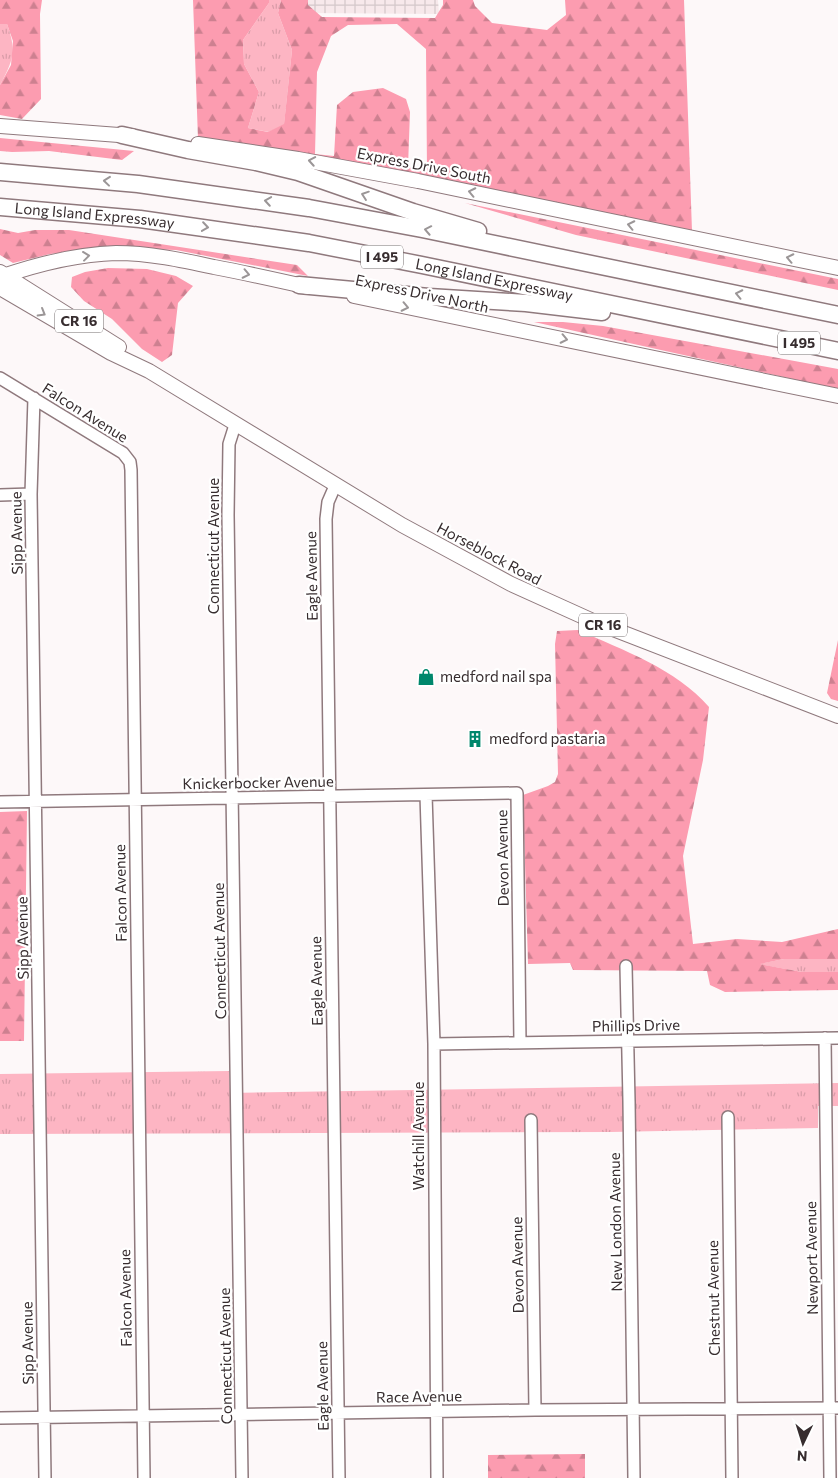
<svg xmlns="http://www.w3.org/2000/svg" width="838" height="1478" font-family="Commissioner,sans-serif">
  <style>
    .industrial { fill: url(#industrial-grid) }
    .grass { fill: url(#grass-tufts) }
    .forest { fill: url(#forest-firs); fill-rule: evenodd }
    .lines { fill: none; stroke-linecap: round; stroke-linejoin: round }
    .minor-casing { stroke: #8f797d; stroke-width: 14 }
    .major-casing { stroke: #8f797d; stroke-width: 16 }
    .highway-casing { stroke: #8f797d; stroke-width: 19 }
    .minor { stroke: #fff; stroke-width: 11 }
    .major { stroke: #fff; stroke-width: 14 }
    .highway { stroke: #fff; stroke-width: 16 }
    .oneway { stroke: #9b9697 }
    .labels { text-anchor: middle; stroke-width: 4.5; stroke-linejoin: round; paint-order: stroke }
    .shield { fill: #fff; stroke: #736c6d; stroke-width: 1 }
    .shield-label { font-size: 14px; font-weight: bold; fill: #372d2f }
    .street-label { font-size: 15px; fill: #372d2f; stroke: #fff }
    .poi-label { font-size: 15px; fill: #372d2f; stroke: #fff; text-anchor: start }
  </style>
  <defs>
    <pattern id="industrial-grid" width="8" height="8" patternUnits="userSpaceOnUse" patternTransform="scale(1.25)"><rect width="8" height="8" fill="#f7e9eb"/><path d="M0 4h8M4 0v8" fill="none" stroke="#d4c8ca"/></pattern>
    <pattern id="grass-tufts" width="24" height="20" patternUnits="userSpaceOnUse" patternTransform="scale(1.25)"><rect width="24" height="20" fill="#fdb5c3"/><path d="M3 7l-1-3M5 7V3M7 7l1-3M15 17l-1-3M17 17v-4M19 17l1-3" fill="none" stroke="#d99ca8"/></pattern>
    <pattern id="forest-firs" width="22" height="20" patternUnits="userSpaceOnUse" patternTransform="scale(1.25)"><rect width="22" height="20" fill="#fc9cb0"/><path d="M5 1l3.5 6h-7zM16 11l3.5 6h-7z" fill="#cd8090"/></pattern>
  </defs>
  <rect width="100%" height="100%" fill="#fdf8f9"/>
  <path class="industrial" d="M303,0h135l1,14 -135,-1z"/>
  <path class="grass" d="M269,0h12l-3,13 14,37 -8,75 -15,7 -21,-4 11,-36 -15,-28 -1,-24 26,-37z
    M0,24h7c10,27 6,37 -7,61z
    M784,959h54v13h-36l-44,-8z
    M229,1071l1,22 608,-10v23h-20v22l-207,4 -611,2v-60z"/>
  <path class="forest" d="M0,0h42l-2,14 1,85 -19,20 -22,-4v-30l11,-20 2,-24 -6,-17h-7z
    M193,0h76v3l-26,37 1,24 15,28 -11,36 20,4 16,-8 8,-74 -14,-37 3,-13h27v5l14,12 113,1 8,-13v-5h30l2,6 17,17 55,7 19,-15 -1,-15h119l8,231 -494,-92zM397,24l29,25 1,123 -19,-5 2,-55 -4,-13 -23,-11 -30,4 -16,13 -3,51 -19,-2 2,-82 14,-36 17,-11z
    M0,138l134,13 -12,9 -73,-9 -37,1 -12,-1z
    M465,203l373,76v11l-262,-55z
    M0,229l18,4 17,-3h34l228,35 11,11 -132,-26 -70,-2 -56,6 -37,9 -13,-8z
    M108,268l39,1 29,7 17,10 -15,17 -6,52 -10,7 -20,-13 -30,-30 -28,-18 -13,-14 1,-10 13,-5z
    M534,322h29l40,4 235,43v20z
    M578,630c45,20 98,39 131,77l-6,53 -20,96 10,88 44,-5 45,3 56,-13v30h-54l-24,5 42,8h36v18l-113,2 -15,-7 -3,-14 -134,-1 -3,-7 -42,1 -5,-169 25,-9 7,-4 3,-8 -3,-130 2,-13z
    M838,640v61l-7,-2 -4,-6z
    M27,811l-3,230h-24v-229z
    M585,1454v24h-97v-23z"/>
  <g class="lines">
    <g class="minor-casing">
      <path id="minor" d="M0,378l123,75 7,9 1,8 13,1008
        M34,398l-3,96 14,984
        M235,425l-6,19 -1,71 14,963
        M335,486l-7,16 -2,17 13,959
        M0,495l31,-1
        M426,795l8,249 3,434
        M0,802l517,-9 3,250
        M626,966l3,135 5,377
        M825,1038l5,440
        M434,1044l404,-6
        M728,1117l4,361
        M531,1120l4,290
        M0,1418l535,-8 303,-2"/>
    </g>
    <g class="major-casing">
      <path id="major" d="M0,126l132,10
        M198,144l100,15 120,22 420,87
        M0,272l119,75
        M0,277c38,-13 76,-23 116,-24 33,0 66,7 98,14 32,6 63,13 94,20
        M0,288l111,65 38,18 253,154 109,59 84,38 243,94
        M354,296l484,100"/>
    </g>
    <g class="highway-casing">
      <g id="highway">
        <path d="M122,135l66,15 68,12 42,10 115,40 65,19"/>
        <path d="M0,172l138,12 171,24 113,21 416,86"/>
        <path id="s1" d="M0,207l140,12 169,24 113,22 416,86"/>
        <path d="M299,285l130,12 97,6 76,9"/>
      </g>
    </g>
    <use href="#minor" class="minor"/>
    <use href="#major" class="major"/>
    <use href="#highway" class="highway"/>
  </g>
  <defs><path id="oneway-chevron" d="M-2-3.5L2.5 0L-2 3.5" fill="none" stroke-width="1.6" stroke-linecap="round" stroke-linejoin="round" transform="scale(1.25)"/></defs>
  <g class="oneway">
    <use href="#oneway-chevron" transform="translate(312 161) rotate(-170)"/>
    <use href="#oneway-chevron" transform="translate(107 181) rotate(-174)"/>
    <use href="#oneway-chevron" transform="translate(472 192) rotate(-168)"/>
    <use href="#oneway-chevron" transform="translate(365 195) rotate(-161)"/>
    <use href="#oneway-chevron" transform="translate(268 201) rotate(-171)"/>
    <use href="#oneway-chevron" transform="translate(631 225) rotate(-168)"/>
    <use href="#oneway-chevron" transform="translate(205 227) rotate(8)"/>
    <use href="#oneway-chevron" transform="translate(428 230) rotate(-169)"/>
    <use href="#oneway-chevron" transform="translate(86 256) rotate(-7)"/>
    <use href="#oneway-chevron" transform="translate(790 258) rotate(-168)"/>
    <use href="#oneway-chevron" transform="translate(246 274) rotate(12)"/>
    <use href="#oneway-chevron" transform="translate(739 294) rotate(-168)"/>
    <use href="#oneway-chevron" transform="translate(405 307) rotate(12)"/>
    <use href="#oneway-chevron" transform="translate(42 313) rotate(30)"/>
    <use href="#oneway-chevron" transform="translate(564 339) rotate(12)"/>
  </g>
  <defs>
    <g id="shop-bare" transform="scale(1.35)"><path d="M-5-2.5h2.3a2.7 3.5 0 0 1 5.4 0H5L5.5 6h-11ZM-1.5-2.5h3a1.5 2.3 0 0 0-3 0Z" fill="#00876c" stroke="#fff" stroke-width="2.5" paint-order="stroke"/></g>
    <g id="building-bare" transform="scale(1.35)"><path d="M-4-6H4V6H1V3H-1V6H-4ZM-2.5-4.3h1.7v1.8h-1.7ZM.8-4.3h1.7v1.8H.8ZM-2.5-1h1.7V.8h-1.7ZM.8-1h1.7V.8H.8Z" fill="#00876c" stroke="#fff" stroke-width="2.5" paint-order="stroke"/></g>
  </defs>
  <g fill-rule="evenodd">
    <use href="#shop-bare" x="426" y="677"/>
    <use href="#building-bare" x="475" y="739"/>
  </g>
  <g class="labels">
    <g class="shield">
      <rect x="361" y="245.5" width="42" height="23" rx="4"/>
      <rect x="55" y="309.5" width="48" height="23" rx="4"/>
      <rect x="778" y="331.5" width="42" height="23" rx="4"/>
      <rect x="579" y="613.5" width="48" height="23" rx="4"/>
    </g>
    <g class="shield-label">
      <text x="382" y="262">I 495</text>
      <text x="79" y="326">CR 16</text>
      <text x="799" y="348">I 495</text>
      <text x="603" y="630">CR 16</text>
    </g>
    <g class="street-label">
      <text transform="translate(424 166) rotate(11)" y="5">Express Drive South</text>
      <text dy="5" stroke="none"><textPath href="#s1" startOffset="95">Long Island Expressway</textPath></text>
      <text dy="5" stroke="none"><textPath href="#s1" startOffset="500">Long Island Expressway</textPath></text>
      <text transform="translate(422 294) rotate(12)" y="5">Express Drive North</text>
      <text transform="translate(85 413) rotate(32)" y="5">Falcon Avenue</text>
      <text transform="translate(17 533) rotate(-91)" y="5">Sipp Avenue</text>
      <text transform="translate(214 546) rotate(-90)" y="5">Connecticut Avenue</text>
      <text transform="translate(489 554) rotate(28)" y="5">Horseblock Road</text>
      <text transform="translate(312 576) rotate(-91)" y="5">Eagle Avenue</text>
      <text transform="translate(258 783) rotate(-1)" y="5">Knickerbocker Avenue</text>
      <text transform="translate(503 858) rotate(-91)" y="5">Devon Avenue</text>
      <text transform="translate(121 893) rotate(-91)" y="5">Falcon Avenue</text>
      <text transform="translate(23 938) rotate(-91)" y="5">Sipp Avenue</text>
      <text transform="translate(220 951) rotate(-91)" y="5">Connecticut Avenue</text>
      <text transform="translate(317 981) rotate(-91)" y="5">Eagle Avenue</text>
      <text transform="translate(636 1026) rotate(-1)" y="5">Phillips Drive</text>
      <text transform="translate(419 1136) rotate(-90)" y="5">Watchill Avenue</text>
      <text transform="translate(616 1222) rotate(-91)" y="5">New London Avenue</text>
      <text transform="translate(812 1258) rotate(-91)" y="5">Newport Avenue</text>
      <text transform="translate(518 1265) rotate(-91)" y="5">Devon Avenue</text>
      <text transform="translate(126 1298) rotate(-91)" y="5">Falcon Avenue</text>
      <text transform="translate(714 1298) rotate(-91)" y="5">Chestnut Avenue</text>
      <text transform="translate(28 1343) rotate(-91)" y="5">Sipp Avenue</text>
      <text transform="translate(226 1356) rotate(-91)" y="5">Connecticut Avenue</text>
      <text transform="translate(323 1386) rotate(-91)" y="5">Eagle Avenue</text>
      <text transform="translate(419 1397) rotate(-1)" y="5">Race Avenue</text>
    </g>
    <g class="poi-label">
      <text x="440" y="682">medford nail spa</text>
      <text x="489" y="744">medford pastaria</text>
    </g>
  </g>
  <g transform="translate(803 1443) rotate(184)" stroke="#ffffff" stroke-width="4" paint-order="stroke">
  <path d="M0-4L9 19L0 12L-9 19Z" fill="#372d2f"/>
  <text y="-8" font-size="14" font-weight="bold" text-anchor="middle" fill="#372d2f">N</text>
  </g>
</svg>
